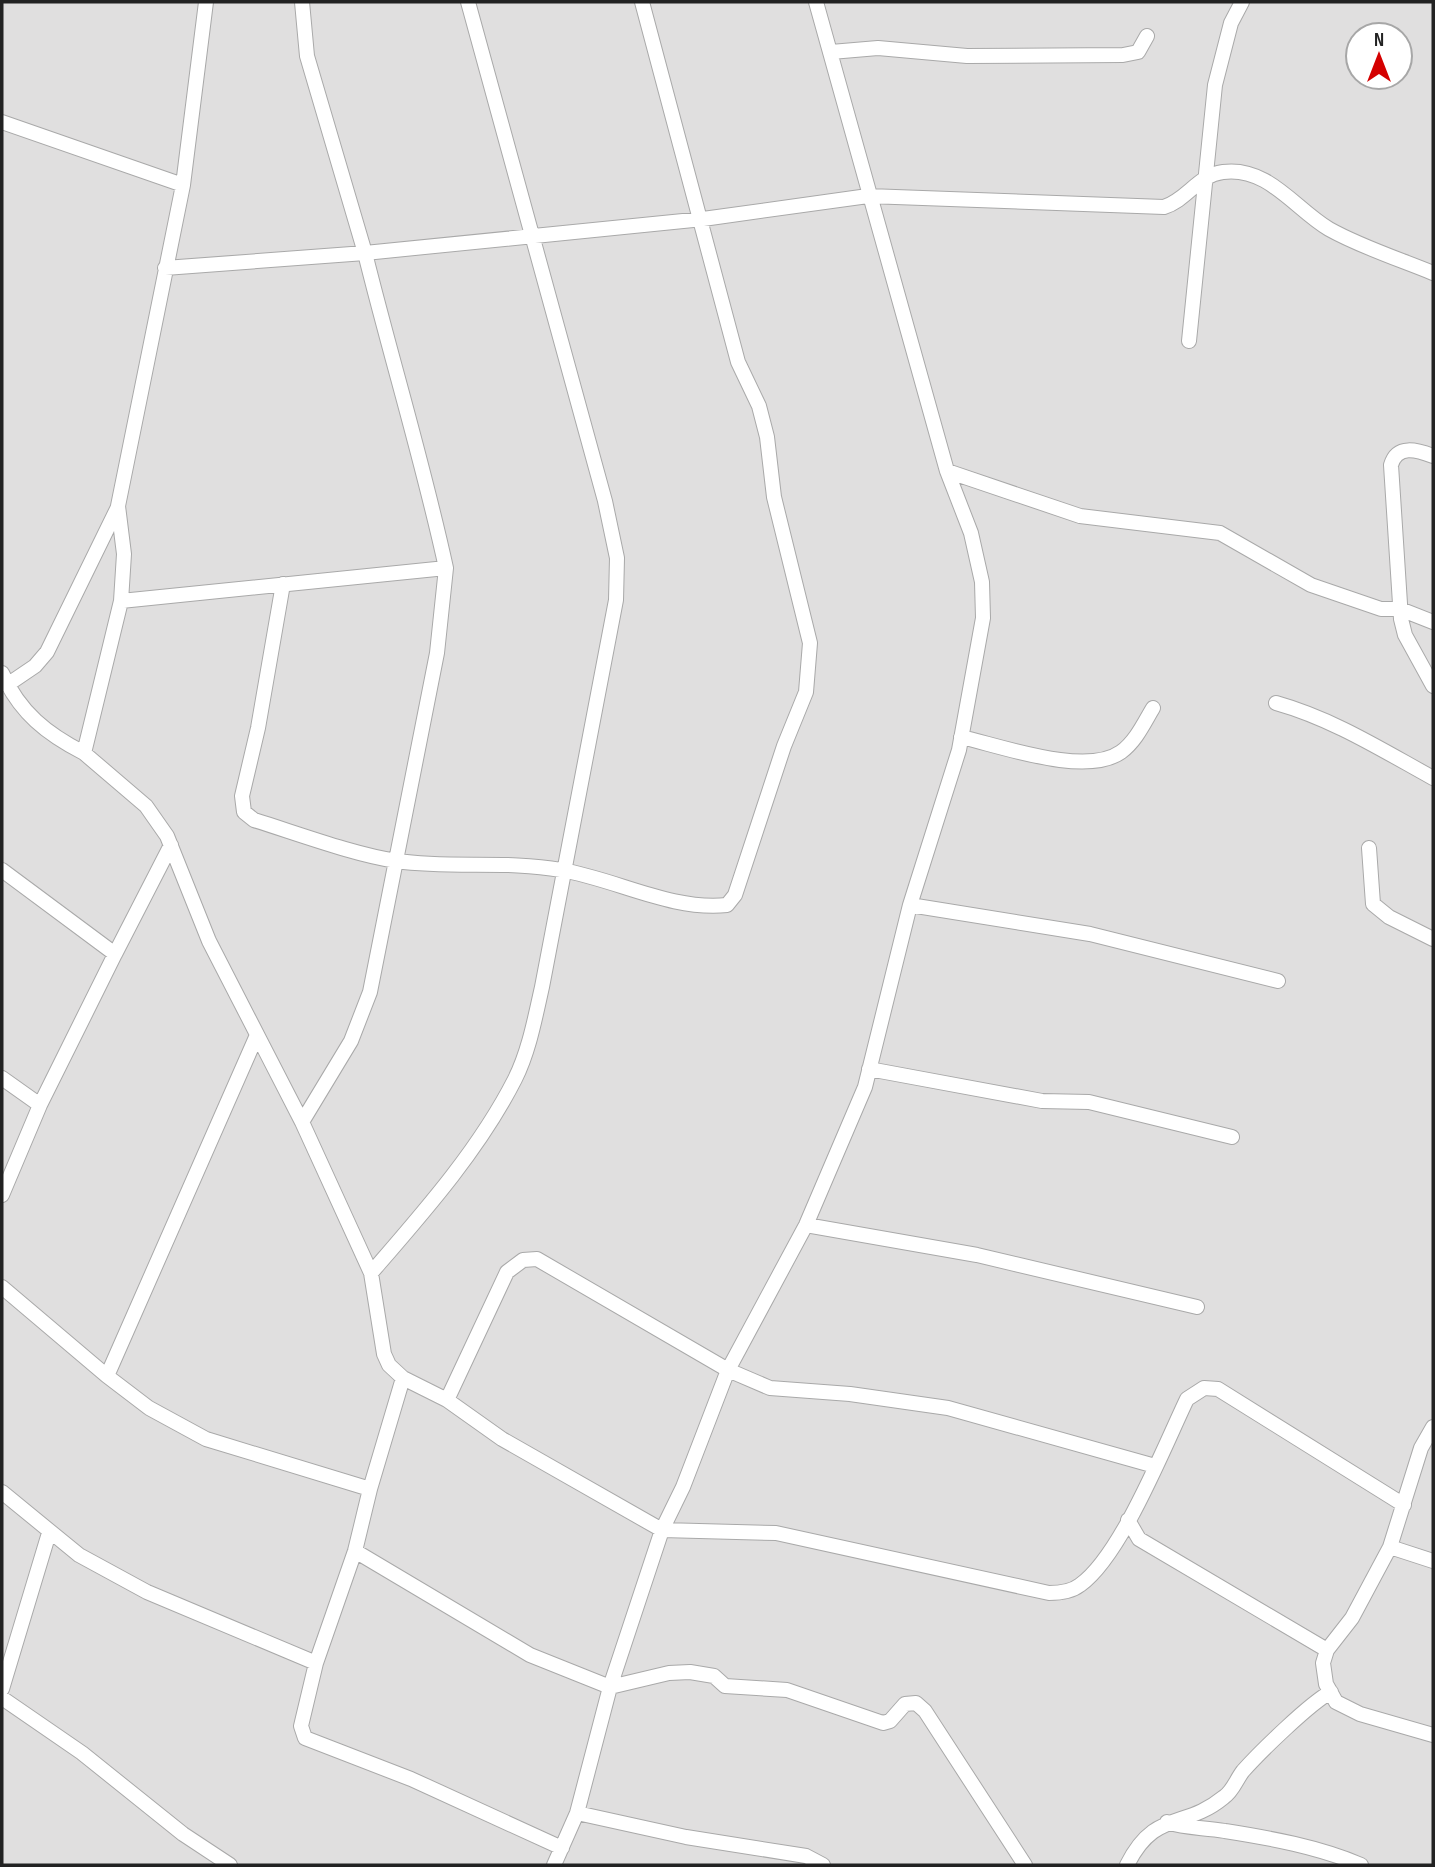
<svg xmlns="http://www.w3.org/2000/svg" width="1435" height="1867" font-family="'Sofia Sans Condensed',sans-serif">
  <style>
    .residential { fill: #e0dfdf; fill-rule: evenodd }
    .lines { fill: none; stroke-linecap: round; stroke-linejoin: round }
    .street-casing { stroke: #a9a9a9; stroke-width: 16 }
    .street { stroke: #fff; stroke-width: 14 }
  </style>
  <rect width="100%" height="100%" fill="#f2efe9"/>
  <path class="residential" d="M2,2h1431v1863h-1431zM1358,35h42v42h-42z"/>
  <g class="lines">
    <g class="street-casing">
      <path id="street" d="M302,2l5,54 58,197 338,-34 165,-23 296,11c23,-7 34,-32 59,-35 45,-6 72,37 106,57 32,18 70,30 104,44
        M831,52l47,-4 89,8 156,-1 15,-3 9,-16
        M2,122l181,63 23,-183
        M165,268l200,-15c26,105 58,209 81,315
        M1189,341l26,-256 16,-62 11,-21
        M1433,456c-16,-6 -36,-12 -42,9l10,154 4,16 28,51
        M947,471l133,45 140,17 91,52 70,24h19l33,13
        M283,584l-25,144 -16,68 2,16 10,8c42,13 101,35 143,41 55,8 109,-1 164,9 55,9 110,41 166,35l8,-10 49,-149 22,-54 4,-49 -36,-146 -7,-60 -8,-31 -21,-44 -96,-360
        M121,601l325,-33 -9,85 -67,339 -19,49 -49,81
        M2,673c18,40 45,61 82,80l37,-152 3,-47 -6,-48 65,-321
        M7,685l28,-19 12,-14 71,-145
        M1276,703c57,16 106,47 157,75
        M961,737c40,9 125,40 160,15 15,-11 23,-29 32,-44
        M84,753l62,53 21,30 42,105 93,181 69,151 13,81 5,11 14,13 44,22 55,39 160,91 114,3 273,60c10,0 22,-1 31,-8 41,-29 84,-138 107,-186l17,-11 14,1 186,116
        M1369,848l4,56 16,13 44,22
        M2,870l113,84 56,-109
        M910,905l180,29 188,47
        M869,1069l173,32 47,1 143,35
        M2,1078l38,27 75,-151
        M2,1195l38,-90
        M806,1225l171,30 220,52
        M371,1273c52,-60 108,-123 144,-194 14,-28 20,-61 27,-92l74,-387 1,-42 -12,-57 -137,-499
        M2,1287l105,89 150,-341
        M107,1376l42,32 57,31 164,50 33,-111
        M447,1400l60,-128 16,-12 14,-1 191,111 42,18 80,6 98,14 207,58
        M1433,1427l-12,21 -31,99 -38,71 -25,32 -4,13 3,21 10,18 24,12 73,21
        M2,1492l77,63 68,37 169,71 39,-112 15,-62
        M1128,1520l11,19 188,111
        M1390,1547l43,14
        M355,1551l175,104 80,32 59,-14 21,-1 24,4 11,10 62,4 96,33 7,-2 15,-17 11,-1 9,8 100,154
        M316,1663l-15,63 4,12 106,41 151,69
        M2,1689l47,-156
        M2,1698l80,55 101,81 47,31
        M577,1813l109,24 120,19 17,9
        M1167,1822c20,7 37,5 58,9 45,7 94,16 136,34
        M554,1865l23,-52 33,-126 52,-157 21,-43 45,-117 78,-145 59,-138 45,-182 49,-155 24,-132 -1,-36 -11,-49 -24,-62 -131,-469
        M1127,1865c28,-56 57,-35 97,-68 9,-6 12,-17 19,-26 16,-18 68,-69 88,-79"/>
    </g>
    <use href="#street" class="street"/>
  </g>
  <rect width="1435" height="1867" fill="none" stroke="#222222" stroke-width="7"/>
  <g transform="translate(1379 56)"><circle r="33" fill="#ffffff" stroke="#a7a7a7" stroke-width="2"/>
  <path d="M0-5L12 26L0 18L-12 26Z" fill="#d40000"/>
  <text y="-10" font-size="19" font-weight="bold" text-anchor="middle" fill="#222222">N</text>
  </g>
</svg>
